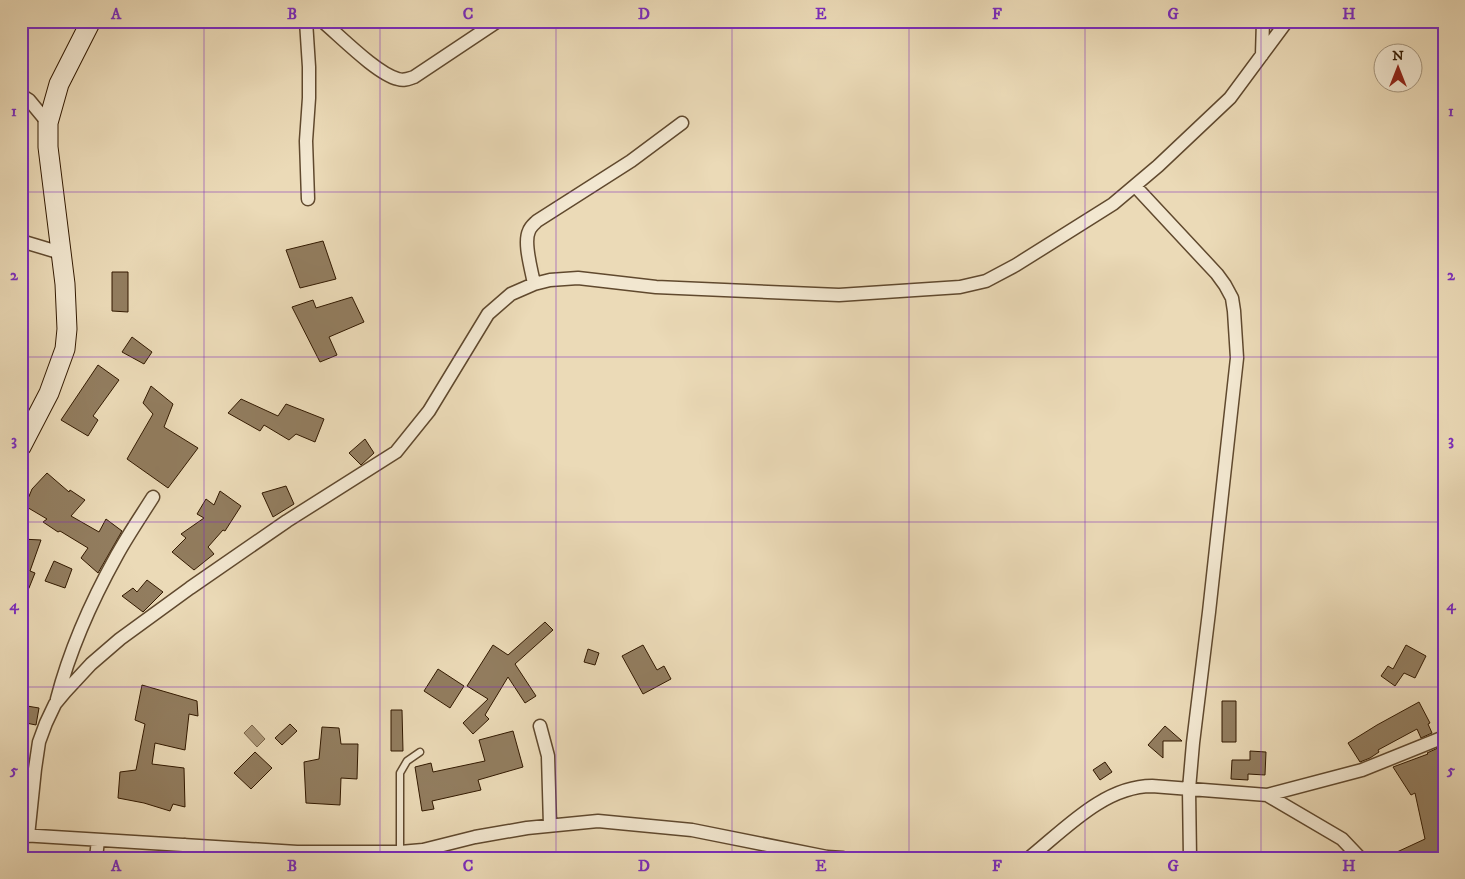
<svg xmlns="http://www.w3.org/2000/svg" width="1465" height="879" font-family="'IM FELL DW Pica',serif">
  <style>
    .water { fill: #ac9879; stroke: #7b6549 }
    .building { fill: #927d5f; stroke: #321900 }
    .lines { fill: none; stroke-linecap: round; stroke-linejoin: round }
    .service-casing { stroke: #60492e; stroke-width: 9 }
    .minor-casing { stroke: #60492e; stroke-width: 15 }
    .secondary-casing { stroke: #321900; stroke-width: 21 }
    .service { stroke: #f2e7d0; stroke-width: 6 }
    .minor { stroke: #f2e7d0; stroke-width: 12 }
    .secondary { stroke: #f2e7d0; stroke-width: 19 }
    .grid { fill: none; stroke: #7b2cbf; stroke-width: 1; stroke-opacity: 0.55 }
    .neatline { fill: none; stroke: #7b2cbf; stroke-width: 2 }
    .grid-label { font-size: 16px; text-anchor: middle; font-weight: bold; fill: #7b2cbf }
  </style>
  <rect width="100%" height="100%" fill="#ebdab7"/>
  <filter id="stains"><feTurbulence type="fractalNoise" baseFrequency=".004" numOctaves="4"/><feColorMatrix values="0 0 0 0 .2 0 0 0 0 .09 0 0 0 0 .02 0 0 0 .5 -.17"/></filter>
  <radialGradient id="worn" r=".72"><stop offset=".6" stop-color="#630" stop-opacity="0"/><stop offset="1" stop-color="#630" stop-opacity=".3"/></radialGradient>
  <path class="water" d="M252,725l13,14 -8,8 -13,-14z"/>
  <path class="building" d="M323,241l13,38 -36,9 -14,-38z
    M112,272h16v40l-16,-1z
    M352,297l12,25 -35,15 8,18 -17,7 -28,-55 21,-7 3,8z
    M132,337l20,15 -8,12 -22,-12z
    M98,365l21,15 -26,36 5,4 -10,16 -27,-16z
    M151,386l22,18 -9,23 34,21 -30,40 -41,-29 26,-45 -10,-11z
    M241,399l37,17 8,-12 38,15 -9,23 -19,-8 -7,6 -25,-15 -4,6 -32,-18z
    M365,439l9,14 -13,12 -12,-12z
    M47,473l22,19 1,-2 15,10 -14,16 28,16 7,-13 16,12 -24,42 -17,-15 7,-10 -28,-17 -2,1 -15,-10 4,-3 -22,-13 7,-17z
    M286,486l8,18 -21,13 -11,-24z
    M220,491l21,15 -16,25 -2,-1 -15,17 6,7 -20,16 -22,-18 14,-14 -5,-4 23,-16 -7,-4 9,-15 8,6z
    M21,539l20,1 -11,31 5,2 -6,15 -8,12z
    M54,561l18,8 -7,19 -20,-7z
    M147,580l16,12 -20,20 -21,-16 11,-8 4,4z
    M545,622l8,8 -38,34 21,32 -11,7 -17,-26 -23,38 4,4 -16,15 -10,-11 25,-24 -21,-13 26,-41 15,10z
    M643,645l14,25 7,-4 7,13 -28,15 -21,-38z
    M1406,645l20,11 -11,22 -11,-5 -9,13 -14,-10 7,-10 5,3z
    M588,649l11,4 -4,12 -11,-3z
    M438,669l26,17 -14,22 -26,-17z
    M142,685l55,16 1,15 -9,-2 -4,36 -30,-7 -3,21 32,4 1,39 -12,-3 -3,7 -26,-8 -26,-5 2,-26 16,-2 9,-46 -10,-4z
    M1222,701h14v41h-14z
    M1419,702l11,21 -2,1 4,9 -11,5 -4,-9 -39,21 1,2 -9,6 -10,4 -12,-19 29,-18z
    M21,705l18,3 -3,17 -15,-3z
    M391,710h11l1,41h-12z
    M290,724l7,7 -15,14 -7,-7z
    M1165,726l17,15h-19v17l-15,-13z
    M322,727l17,1 2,16h17l-1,35 -16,-1 -1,27 -34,-2 -2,-41 15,-3z
    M513,731l10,36 -45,13 3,10 -49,11 2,8 -12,2 -7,-44 16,-4 2,9 52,-11 -6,-21z
    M1438,748l6,10v100h-60l41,-19 -10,-46 -4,2 -18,-28 35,-13 -1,-1z
    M1250,751l16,1 -1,23 -17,-1v6l-17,-1 1,-19h18z
    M255,752l17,16 -21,21 -17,-16z
    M1105,762l7,10 -12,8 -7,-10z"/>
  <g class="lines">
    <g class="service-casing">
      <path id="service" d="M400,852v-79l7,-12 13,-9"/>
    </g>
    <g class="minor-casing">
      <path id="minor" d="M306,21l3,46v31l-3,43 2,58
        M322,21c18,15 55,53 76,58 6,2 10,0 16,-2l84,-56
        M1440,21l4,5
        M1262,55l1,-34
        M21,95l8,5 19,23
        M1135,186l82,88 8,11 7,13 2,13 3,47 -28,254 -16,131 -4,46 1,69
        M21,241l40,12
        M534,284c-2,-13 -11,-41 -5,-53 1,-4 5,-7 8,-10l94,-60 51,-38
        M57,699c13,-50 35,-99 60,-144 11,-20 24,-39 36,-58
        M540,726l8,30 2,69
        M1267,795l75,44 18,19
        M21,835l276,17h103l23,-2 52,-13 52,-9 71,-7 94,9 135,27 16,1
        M28,836l7,-67 4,-27 7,-19 9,-19 10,-12 26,-28 29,-25 70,-51 97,-67 109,-69 33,-41 59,-97 23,-20 23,-10 16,-4 28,-2 78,9 183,8 121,-8 26,-6 30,-16 97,-61 45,-38 72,-68 57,-77
        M96,858l2,-18
        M182,858l3,-13
        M1029,858c35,-28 75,-72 123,-72l115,9 95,-25 82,-33"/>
    </g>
    <g class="secondary-casing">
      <path id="secondary" d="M21,447l28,-54 16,-44 2,-20 -2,-45 -17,-137v-24l11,-39 32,-63"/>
    </g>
    <use href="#service" class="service"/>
    <use href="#minor" class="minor"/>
    <use href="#secondary" class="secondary"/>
  </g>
  <path class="grid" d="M204,21v837M380,21v837M556,21v837M732,21v837M909,21v837M1085,21v837M1261,21v837M21,192h1423M21,357h1423M21,522h1423M21,687h1423"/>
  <rect width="1465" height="879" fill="none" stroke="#ebdab7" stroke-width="55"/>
  <g transform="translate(1398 68)"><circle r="24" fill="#f2e7d0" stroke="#a5957d"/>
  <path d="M0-4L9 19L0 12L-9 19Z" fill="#8f2418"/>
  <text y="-8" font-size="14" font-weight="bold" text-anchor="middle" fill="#321900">N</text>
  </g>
  <rect x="28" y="28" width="1410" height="824" class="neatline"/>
  <g class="grid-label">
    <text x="116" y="19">A</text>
    <text x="292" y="19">B</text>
    <text x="468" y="19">C</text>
    <text x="644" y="19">D</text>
    <text x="821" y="19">E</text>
    <text x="997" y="19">F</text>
    <text x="1173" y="19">G</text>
    <text x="1349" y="19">H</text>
    <text x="14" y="116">1</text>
    <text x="1451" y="116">1</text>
    <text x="14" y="280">2</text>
    <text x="1451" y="280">2</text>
    <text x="14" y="445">3</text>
    <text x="1451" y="445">3</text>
    <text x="14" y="610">4</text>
    <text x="1451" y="610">4</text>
    <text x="14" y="775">5</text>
    <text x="1451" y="775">5</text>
    <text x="116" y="871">A</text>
    <text x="292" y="871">B</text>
    <text x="468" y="871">C</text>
    <text x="644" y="871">D</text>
    <text x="821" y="871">E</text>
    <text x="997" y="871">F</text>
    <text x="1173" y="871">G</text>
    <text x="1349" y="871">H</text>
  </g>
  <rect width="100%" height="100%" filter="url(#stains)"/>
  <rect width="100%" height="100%" fill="url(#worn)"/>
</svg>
